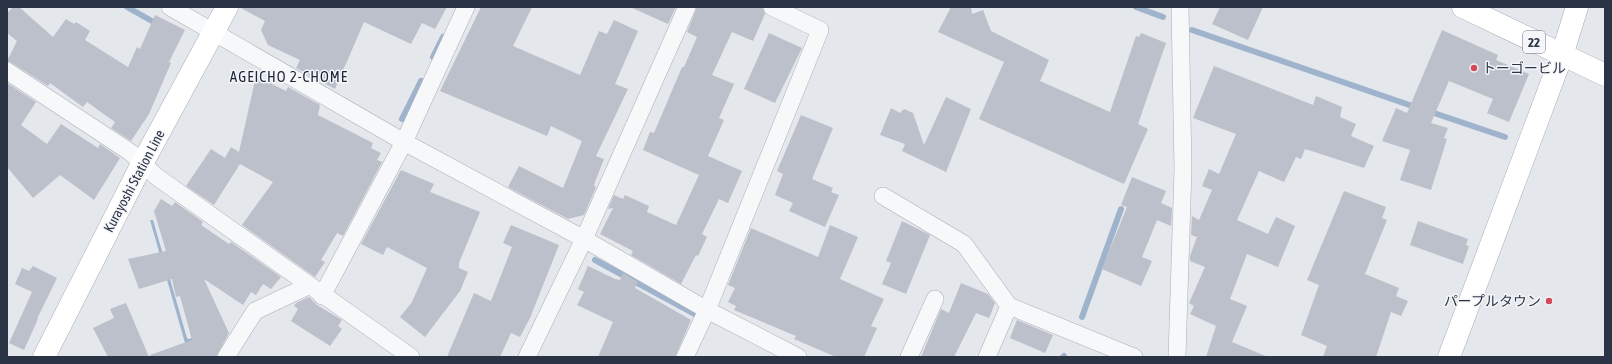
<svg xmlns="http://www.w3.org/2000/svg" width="1612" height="364" font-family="'Asap Condensed','Noto Sans JP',sans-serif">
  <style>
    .water { fill: #9fb4cc }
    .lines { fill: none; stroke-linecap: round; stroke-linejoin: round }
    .stream { stroke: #9fb4cc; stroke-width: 6 }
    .building { fill: #bbc0ca }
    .street-casing { stroke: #a9aeb7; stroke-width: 18 }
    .secondary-casing { stroke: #a9aeb7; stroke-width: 23 }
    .primary-casing { stroke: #a3abb8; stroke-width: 23 }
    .street { stroke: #f7f8fa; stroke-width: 17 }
    .secondary { stroke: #fff; stroke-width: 22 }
    .primary { stroke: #fff; stroke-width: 22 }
    .poi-dot { fill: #d1495b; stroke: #f4f6f9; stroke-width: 1.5 }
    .labels { text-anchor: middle; stroke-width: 3; stroke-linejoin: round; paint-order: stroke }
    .shield { fill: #f4f6f9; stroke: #676e7b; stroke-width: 1 }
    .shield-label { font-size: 13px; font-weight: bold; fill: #2b3445 }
    .poi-label { font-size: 14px; fill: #2b3445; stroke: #f4f6f9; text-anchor: start }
    .street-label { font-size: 14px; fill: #2b3445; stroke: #f4f6f9 }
    .neighbourhood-label { font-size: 15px; letter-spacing: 1px; fill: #1d2536; stroke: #f4f6f9 }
  </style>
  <rect width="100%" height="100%" fill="#e4e7ec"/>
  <path class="water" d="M150,220h3l34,118 2,1 30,-13 -30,31z"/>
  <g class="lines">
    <path class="stream" d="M127,7l32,18
      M1136,7l27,10
      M1192,30l226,78
      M433,57l10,-20
      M1428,111l77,26
      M402,119l19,-38
      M595,260l100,54
      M1082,317l39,-108
      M1063,357l1,-1"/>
  </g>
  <path class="building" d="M13,7h6l34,30 13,-18 8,5 2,-2 14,9 -5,9 43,27 9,-20 3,2 15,-34 30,15 -16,32 2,1 -22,51 -18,27 -20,-13 4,-6 -28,-20 -4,5 -33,-24 -2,3 -36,-23 -5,-2 10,-20 -10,-8v-20z
    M239,7h208l-12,22 -13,-6 -11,21 -47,-22 -29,67 -39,-21 4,-8 -32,-15 -7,-15 4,-9z
    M481,7h51l-19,39 67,29 19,-44 8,3 7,-14 24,11 -23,53 13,5 -32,67 8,3 -9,23 -1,4 2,1 -12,28 -16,4 -60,-32 11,-21 44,22 19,-47 -31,-15 -4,10 -107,-45z
    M630,7h46l-8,17z
    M697,7h65l3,7 -12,27 -21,-9 -20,43 22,9 -15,34 5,2 -16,36 34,15 -14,32 -9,-4 -17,35 5,3 -9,19 -2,-1 -15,29 -50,-29 2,-4 -33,-17 13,-26 -5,1 6,-14 9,4 2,-4 24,11 -2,6 29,13 23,-50 -56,-25 7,-18 4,1 28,-66h2l13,-30 -10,-5z
    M951,7h20l1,7 11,-4 8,21 58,29 -9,21 70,31 26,-76 3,1 2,-4 25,10 -28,81 10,5 -24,55 -145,-65 25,-57 -66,-30z
    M1220,7h43l-15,33 -36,-16z
    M1442,30l56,25 -2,5 33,14 -20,48 -22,-9 6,-14 -44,-18 -18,42 17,5 -4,10 3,1 -16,51 -31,-10 10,-30 -28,-9 14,-33 11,5z
    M769,33l33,15 -27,55 -31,-14z
    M1214,66l99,39 3,-9 26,11 -2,10 16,7 -5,12 23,10 -10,22 -59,-19 -4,10 -5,-2 -12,25 -25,-11 -22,49 31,14 8,-17 19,9 -17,41 -31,-13 -17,45 17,7 -15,36 36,15h-62l10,-31 -26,-12 4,-8 -5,-3 16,-36 -15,-6v-5l7,-19 -6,-2 1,-19 7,4 13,-30 -10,-4 7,-17 10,5 17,-40 -43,-16z
    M256,76l30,15 2,-4 32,18 -2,10 55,28 -2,5 10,5 -4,7 5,2 -39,74 -6,-3 -16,27 4,2 -10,15 -73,-52 31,-43 -33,-18 -26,41 -28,-19 25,-37 14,9 6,-11 8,5z
    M7,83l29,19 -15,23 26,19 14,-20 37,24 2,-4 20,14 -26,42 -34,-25 -27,23 -26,-31z
    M946,97l25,12 -25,63 -44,-21 3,-7 -25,-9 11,-27 9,5 4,-4 9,4 11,32z
    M801,115l32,13 -21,51 21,9 -2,4 8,3 -14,32 -36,-16 4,-8 -18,-8 8,-21 -6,-3z
    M401,170l33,14 -4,8 50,20 -21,51v5l9,4 -8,19 -35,46 -25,-20 12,-15 15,-34 -40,-21 -4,8 -22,-11z
    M1132,177l34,14 -5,12 11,5 -1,18 -14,-6 -15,37 10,4 -11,25 -39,-17 25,-62 -6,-2z
    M1344,191l42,16 -4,11 5,2 -22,54 34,14 -3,8 12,5 -7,15 -10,-4 -15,45h-53l4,-11 -26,-11 18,-50 -12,-5z
    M161,199l11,7 3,-4 28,20 -2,3 28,19 2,-2 50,35 -10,12 -8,-5 -7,11 -5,-3 -8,13 -39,-26 25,54 -13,24h-65l-1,-2 42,-15 -12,-44 -4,1 -4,-18 -33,10 -11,-30 38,-8 -12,-40z
    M902,221l28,14 -24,59 -24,-10 9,-21 -5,-2z
    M1418,221l50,18 -2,6 3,1 -6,18 -53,-19z
    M511,225l48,20 -29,73 -10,19 -9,-4 -11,24h-53l27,-64 17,8 21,-54 -9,-4z
    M830,225l28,12 -18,42 44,20 -13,27 6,2 -13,29h-28l-42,-18 2,-3 -62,-26 2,-4 -8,-4 7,-14 -7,-3 23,-57 67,29z
    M33,266l24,12 -20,41h1l-14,31 -15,-7 23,-51 -17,-8 7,-16 7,3z
    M588,266l27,13 5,1 3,-7 15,9 -3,6 56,32 -16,37h-77l15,-35 -36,-17 7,-13 -6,-3z
    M961,283l27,11 7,9 -6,15 -13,-5 -22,44h-33l20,-48 8,4z
    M309,297l8,8 25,15 -4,6 4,3 -12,17 -39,-25 7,-12 -4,-3 2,-3z
    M126,303l23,54h-41l-15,-29 21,-10 -4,-9z
    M1017,320l36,15 -8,18 -35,-15z"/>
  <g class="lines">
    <g class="street-casing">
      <path id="street" d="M170,7l234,135 180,97 123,71 91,47
        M7,71l123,81 27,25 254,180
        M883,196l81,48 45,62 125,51
        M322,296l82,-154 62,-135
        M226,357l29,-46 53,-25
        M527,357l57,-118 103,-232
        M685,357l22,-47 113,-280 -48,-23
        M909,357l26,-58
        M987,357l22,-51
        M1177,357l6,-188 -3,-162"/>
    </g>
    <g class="secondary-casing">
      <path id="secondary" d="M44,357l99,-195 84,-155
        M1449,357l113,-302 15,-48"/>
    </g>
    <g class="primary-casing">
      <path id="primary" d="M1463,7l142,68"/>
    </g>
    <use href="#street" class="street"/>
    <use href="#secondary" class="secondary"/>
    <use href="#primary" class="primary"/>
  </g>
  <g class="poi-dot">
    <circle cx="1474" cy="68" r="4"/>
    <circle cx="1549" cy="301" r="4"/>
  </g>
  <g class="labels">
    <rect class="shield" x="1523" y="31" width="22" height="22" rx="3"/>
    <g class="shield-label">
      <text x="1534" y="47">22</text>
    </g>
    <g class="poi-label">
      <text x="1482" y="73">トーゴービル</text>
      <text x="1541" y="306" text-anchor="end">パープルタウン</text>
    </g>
    <g class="street-label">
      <text transform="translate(134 181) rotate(-62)" y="5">Kurayoshi Station Line</text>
    </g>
    <g class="neighbourhood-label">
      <text x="289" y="82">AGEICHO 2-CHOME</text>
    </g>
  </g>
  <rect width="1612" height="364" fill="none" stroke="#2b3445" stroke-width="16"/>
</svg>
